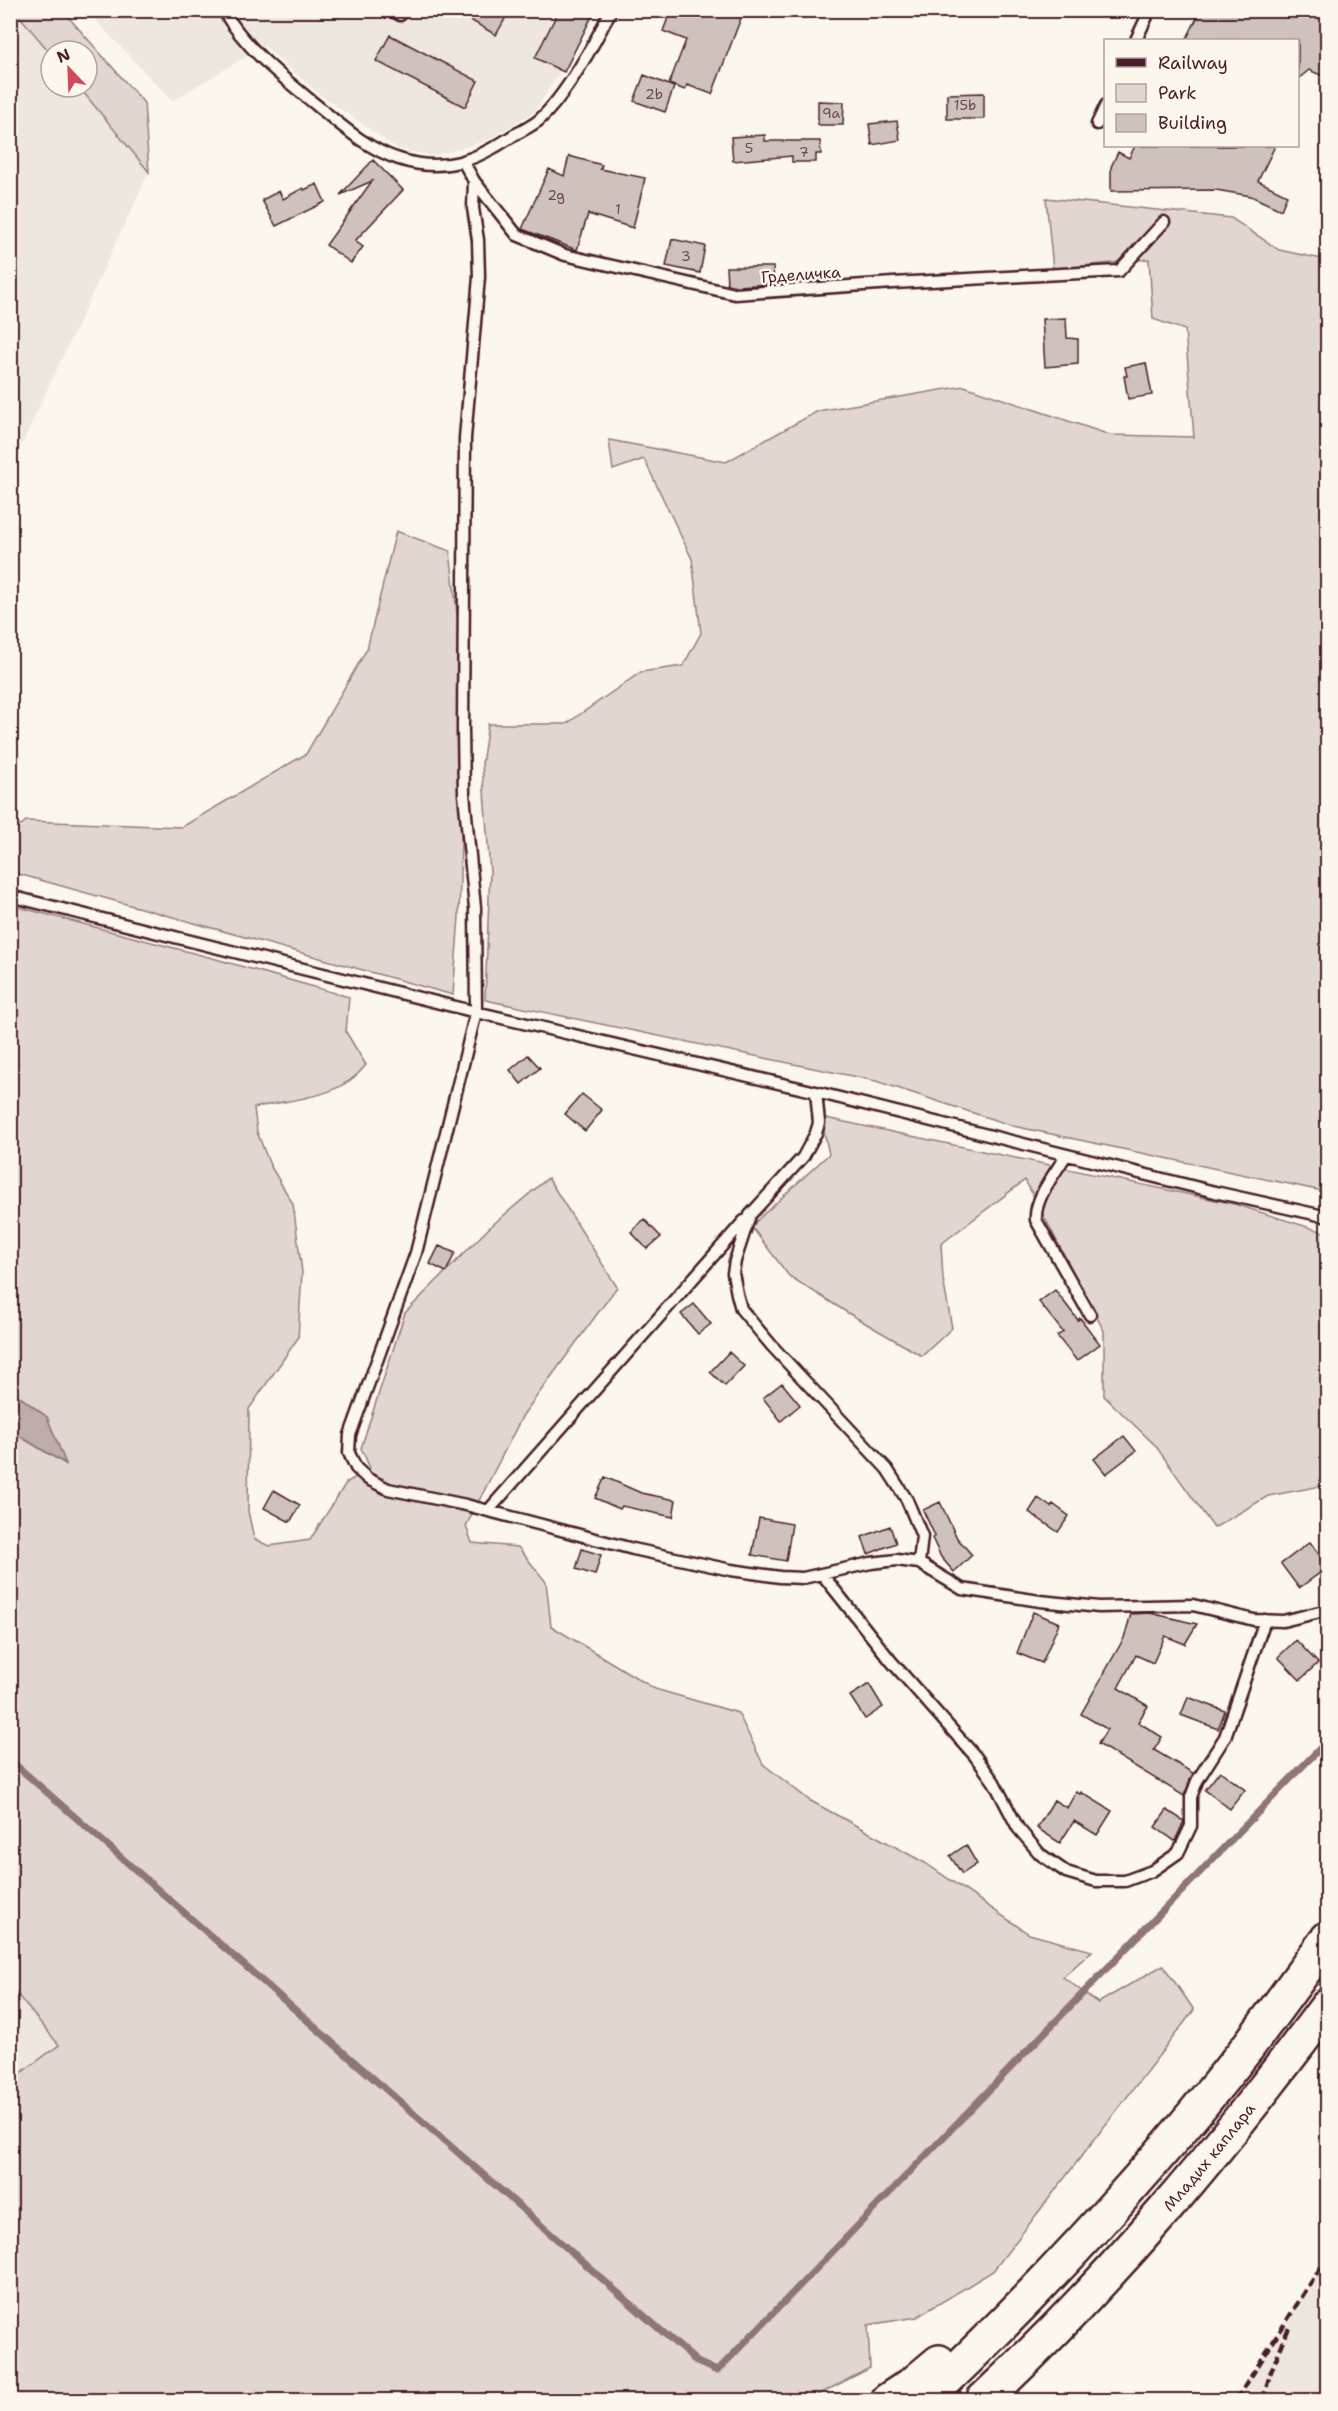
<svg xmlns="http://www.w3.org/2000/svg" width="1338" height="2411" font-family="'Shantell Sans',sans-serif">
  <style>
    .built { fill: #eee7de }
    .green { fill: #e2d7d0; stroke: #967b7e; stroke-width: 1.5 }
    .water { fill: #bfadaa; stroke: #907477; stroke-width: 1.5 }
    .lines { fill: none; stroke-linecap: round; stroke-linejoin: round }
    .stream { stroke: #907477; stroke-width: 7 }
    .building { fill: #cfc2bc; stroke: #4a1f2b; stroke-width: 1.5 }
    .service-casing { stroke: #4a1f2b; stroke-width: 15 }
    .trunk-casing { stroke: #4a1f2b; stroke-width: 38 }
    .service { stroke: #fbf7ec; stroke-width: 10 }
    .trunk { stroke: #fbf7ec; stroke-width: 33 }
    .rail { stroke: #4a1f2b; stroke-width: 4.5; stroke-dasharray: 9 4.5; stroke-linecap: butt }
    .labels { text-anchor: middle; stroke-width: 5; stroke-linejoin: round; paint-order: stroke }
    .number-label { font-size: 14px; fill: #6b484f }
    .street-label { font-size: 16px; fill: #4a1f2b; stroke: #fbf7ec }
  </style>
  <rect width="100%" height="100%" fill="#fbf7ec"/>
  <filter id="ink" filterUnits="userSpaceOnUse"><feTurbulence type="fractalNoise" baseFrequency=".0167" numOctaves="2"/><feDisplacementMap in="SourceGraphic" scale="12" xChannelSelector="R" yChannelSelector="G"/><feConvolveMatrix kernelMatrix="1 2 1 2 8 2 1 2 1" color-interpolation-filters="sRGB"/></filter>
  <g filter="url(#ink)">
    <path class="built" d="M11,11l11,8 29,35v33h28l70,85 -138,295z
      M87,11h512l-65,101 -48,29 -53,15 -35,-7 -79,-55 -55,-48 -92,55z
      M10,1987l50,58 -49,36h-1z
      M1327,2257v143h-91l5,-10z"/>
    <path class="green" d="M10,11h53l81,92 5,69 -70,-85h8v-36h-36v3l-29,-35z
      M1046,198l185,20 48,32 48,10v932l-314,-66 -137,-45 -391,-81 5,-128 -8,-108 6,-40h78l75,-52 42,-6 18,-33 -9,-74 -48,-100 -31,11 -4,-30 117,22 92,-51 146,-25 146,49 84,2 -9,-107 -32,-11 -4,-60 -96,10z
      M396,531l54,20 15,134 -6,232 -6,78 -442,-123 -1,-38 16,-13 156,6 124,-73 61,-105z
      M11,905l205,54 133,38 -3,35 20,33c-27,35 -73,33 -112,43l3,24 13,33 23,39 9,68 -4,66 -49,71 -1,102 6,28 15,7 41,-6 36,-57 24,-15 -9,-20 44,-135 85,-86 58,-49 69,109 -94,128 -57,111 6,17 46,4 28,35 5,44 104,63 83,24 25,51 46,36 116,63 104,71 63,17 -29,26 35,26 65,-38 31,45 -201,261 -76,46 -49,8 2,43 -58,30 -14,2h-787l-1,-319 49,-36 -48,-58v-556l54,33 -18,-47 -36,-27z
      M821,1117l413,87 93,29v252l-59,11 -54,32 -59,-83 -51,-49v-65l-79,-151 -84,64 2,35 9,49 -30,28 -74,-43 -59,-37 -38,-50 78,-72z"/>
    <path class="water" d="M10,1390l37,27 19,47 -55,-33z"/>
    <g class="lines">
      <path class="stream" d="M10,1760l687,602 20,9 611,-631"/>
    </g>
    <path class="building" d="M453,10h42l11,7 -10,18z
      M559,10h36l-31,62 -29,-14z
      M671,10h73l-32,84 -25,-9 -2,5 -16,-6 17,-44 -23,-9z
      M1201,10h127v68l-19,-8 -11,9v-39h-112z
      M390,35l88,46 -13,26 -89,-46z
      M644,75l30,12 -9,25 -31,-11z
      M984,93v26h-37v-25z
      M818,101l26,1 -1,23h-25z
      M897,121l3,19 -28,5 -3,-21z
      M765,135v6h55l1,13h-5v8h-24v-6l-59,5 -2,-24z
      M1135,146h140l-17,35 29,14 -6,15 -30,-14 -35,-6 -105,1v-24l7,-15 11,6z
      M569,156l33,9 -2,4 45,9 -12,50 -45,-14 -11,36 -55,-21 27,-60 15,7z
      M373,160l30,30 -48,51 8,6 -12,16 -25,-18 46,-64 -32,14z
      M317,184l8,18 -49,24 -14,-26 17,-9 4,8 20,-11 1,2z
      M672,239l33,7 -5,27 -34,-7z
      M726,267h47l1,17 -38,2 -9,-2z
      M1066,318l1,20 11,1v25l-33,3 -3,-48z
      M1146,363l6,32 -24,4 -4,-23h3l-2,-9z
      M528,1055l12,13 -19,16 -11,-14z
      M582,1094l20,16 -17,21 -20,-17z
      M644,1219l17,18 -14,12 -16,-17z
      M439,1246l16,7 -9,19 -16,-8z
      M1055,1290l23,30 2,-2 20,26 -23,17 -20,-25 6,-4 -24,-30z
      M694,1304l17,20 -13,10 -17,-20z
      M729,1352l15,14 -19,20 -15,-14z
      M782,1383l18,22 -19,16 -18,-23z
      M1124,1436l12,15 -30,23 -12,-15z
      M605,1477l36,16 35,7 -3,17 -51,-11 -2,3 -25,-11z
      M274,1490l26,15 -10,17 -26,-14z
      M1038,1498l13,9 2,-3 16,12 -11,16 -29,-20z
      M940,1502l17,36 15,17 -18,17 -13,-15 -9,-19 3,-2 -12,-26z
      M759,1518l33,6 -6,37 -34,-6z
      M890,1526l6,17 -28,11 -6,-17z
      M1310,1542l18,25 -29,21 -18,-24z
      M582,1549l19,6 -6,20 -19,-6z
      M1033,1612l26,11 -17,40 -25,-10z
      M1150,1613l47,11 -12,20 -20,-8 -12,27 -17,-8 -18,33 30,18 -10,16 24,15 -8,13 39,23 -9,23 -86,-52 9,-15 -26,-15 43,-76 7,-24z
      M1296,1640l22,23 -18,17 -22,-23z
      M869,1684l14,23 -18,12 -15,-23z
      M1188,1697l37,14 -7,18 -37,-14z
      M1220,1771l25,19 -15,19 -25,-19z
      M1076,1792l4,2 1,-2 31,19 -15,24 -23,-14 -14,22 -23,-15 17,-28 13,8z
      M1167,1810l17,11 -9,20 -20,-14z
      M966,1845l11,19 -15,10 -12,-18z"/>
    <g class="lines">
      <g class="service-casing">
        <path id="service" d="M223,10c23,39 58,66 92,94 26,21 52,45 84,55 45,15 78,1 115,-24 8,-4 17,-9 24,-14 27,-24 57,-78 73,-111
          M391,10l9,5 2,-5
          M1136,40l14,-30
          M1097,124l9,-19
          M464,163l10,18 43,54 48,20 170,39 158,-11 226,-12 45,-49
          M474,181l-1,27 5,32 1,37 -14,161 -2,291 1,65 11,114 1,104 332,78 407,102 113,25
          M10,896l466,116 -60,241 -66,182 -1,18 7,15 12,11 20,10 78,16 167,44 98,21 49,7 23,1 68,-15 26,-3 22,3 43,26 78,12 59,6 94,-2 61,15 29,1 45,-11
          M816,1092l3,31 -3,10 -13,24 -53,58 -15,46 -2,12 4,21 4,15 31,37 115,123 20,31 15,36 -3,27
          M1066,1155c-11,19 -32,43 -30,65l54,95
          M488,1511l256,-290
          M822,1574l69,87 84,95 19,26 24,46 22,26 26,18 30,9h29l27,-10 26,-18 13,-27v-29l6,-16 28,-44 40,-117"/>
      </g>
      <g class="trunk-casing">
        <g id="trunk">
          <path d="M888,2400l26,-17 25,-21"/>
          <path d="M925,2400c115,-109 224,-227 322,-352 27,-36 54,-73 81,-110"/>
          <path id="s1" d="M983,2400c128,-119 240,-254 345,-395"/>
        </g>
      </g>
      <use href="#service" class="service"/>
      <use href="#trunk" class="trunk"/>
      <path class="rail" d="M1236,2400l92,-144
        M1263,2400l7,-26 20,-49"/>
    </g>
  </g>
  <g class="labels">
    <g class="number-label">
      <text x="654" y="99">2b</text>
      <text x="965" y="110">15b</text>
      <text x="831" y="118">9a</text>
      <text x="749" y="153">5</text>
      <text x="804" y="157">7</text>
      <text x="556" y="200">2g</text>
      <text x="618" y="214">1</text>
      <text x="686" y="261">3</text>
    </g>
    <g class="street-label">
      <text transform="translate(801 274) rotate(-4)" y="6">Грделичка</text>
      <text dy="6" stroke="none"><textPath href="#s1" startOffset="332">Младих каплара</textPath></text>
    </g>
  </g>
  <rect width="1338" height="2411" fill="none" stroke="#fbf7ec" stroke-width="36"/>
  <rect x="18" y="18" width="1302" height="2375" fill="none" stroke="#4a1f2b" stroke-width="2" filter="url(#ink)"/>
  <rect x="1104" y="39" width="195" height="108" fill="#fbf7ec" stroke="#b4a19f" stroke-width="1.5"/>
  <rect x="1116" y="58" width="30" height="9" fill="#4a1f2b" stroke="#b4a19f" stroke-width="1.5"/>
  <text x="1158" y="69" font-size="18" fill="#4a1f2b">Railway</text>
  <rect x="1116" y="84" width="30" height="18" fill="#e2d7d0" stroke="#b4a19f" stroke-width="1.5"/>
  <text x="1158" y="99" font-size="18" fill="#4a1f2b">Park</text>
  <rect x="1116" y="114" width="30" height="18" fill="#cfc2bc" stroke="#b4a19f" stroke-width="1.5"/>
  <text x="1158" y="129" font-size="18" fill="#4a1f2b">Building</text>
  <g transform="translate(69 69) rotate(337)"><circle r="28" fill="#fbf7ec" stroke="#b4a19f" stroke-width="1.5"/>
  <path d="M0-4.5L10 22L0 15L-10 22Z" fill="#d1495b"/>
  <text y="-9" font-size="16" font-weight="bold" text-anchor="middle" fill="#4a1f2b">N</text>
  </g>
</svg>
